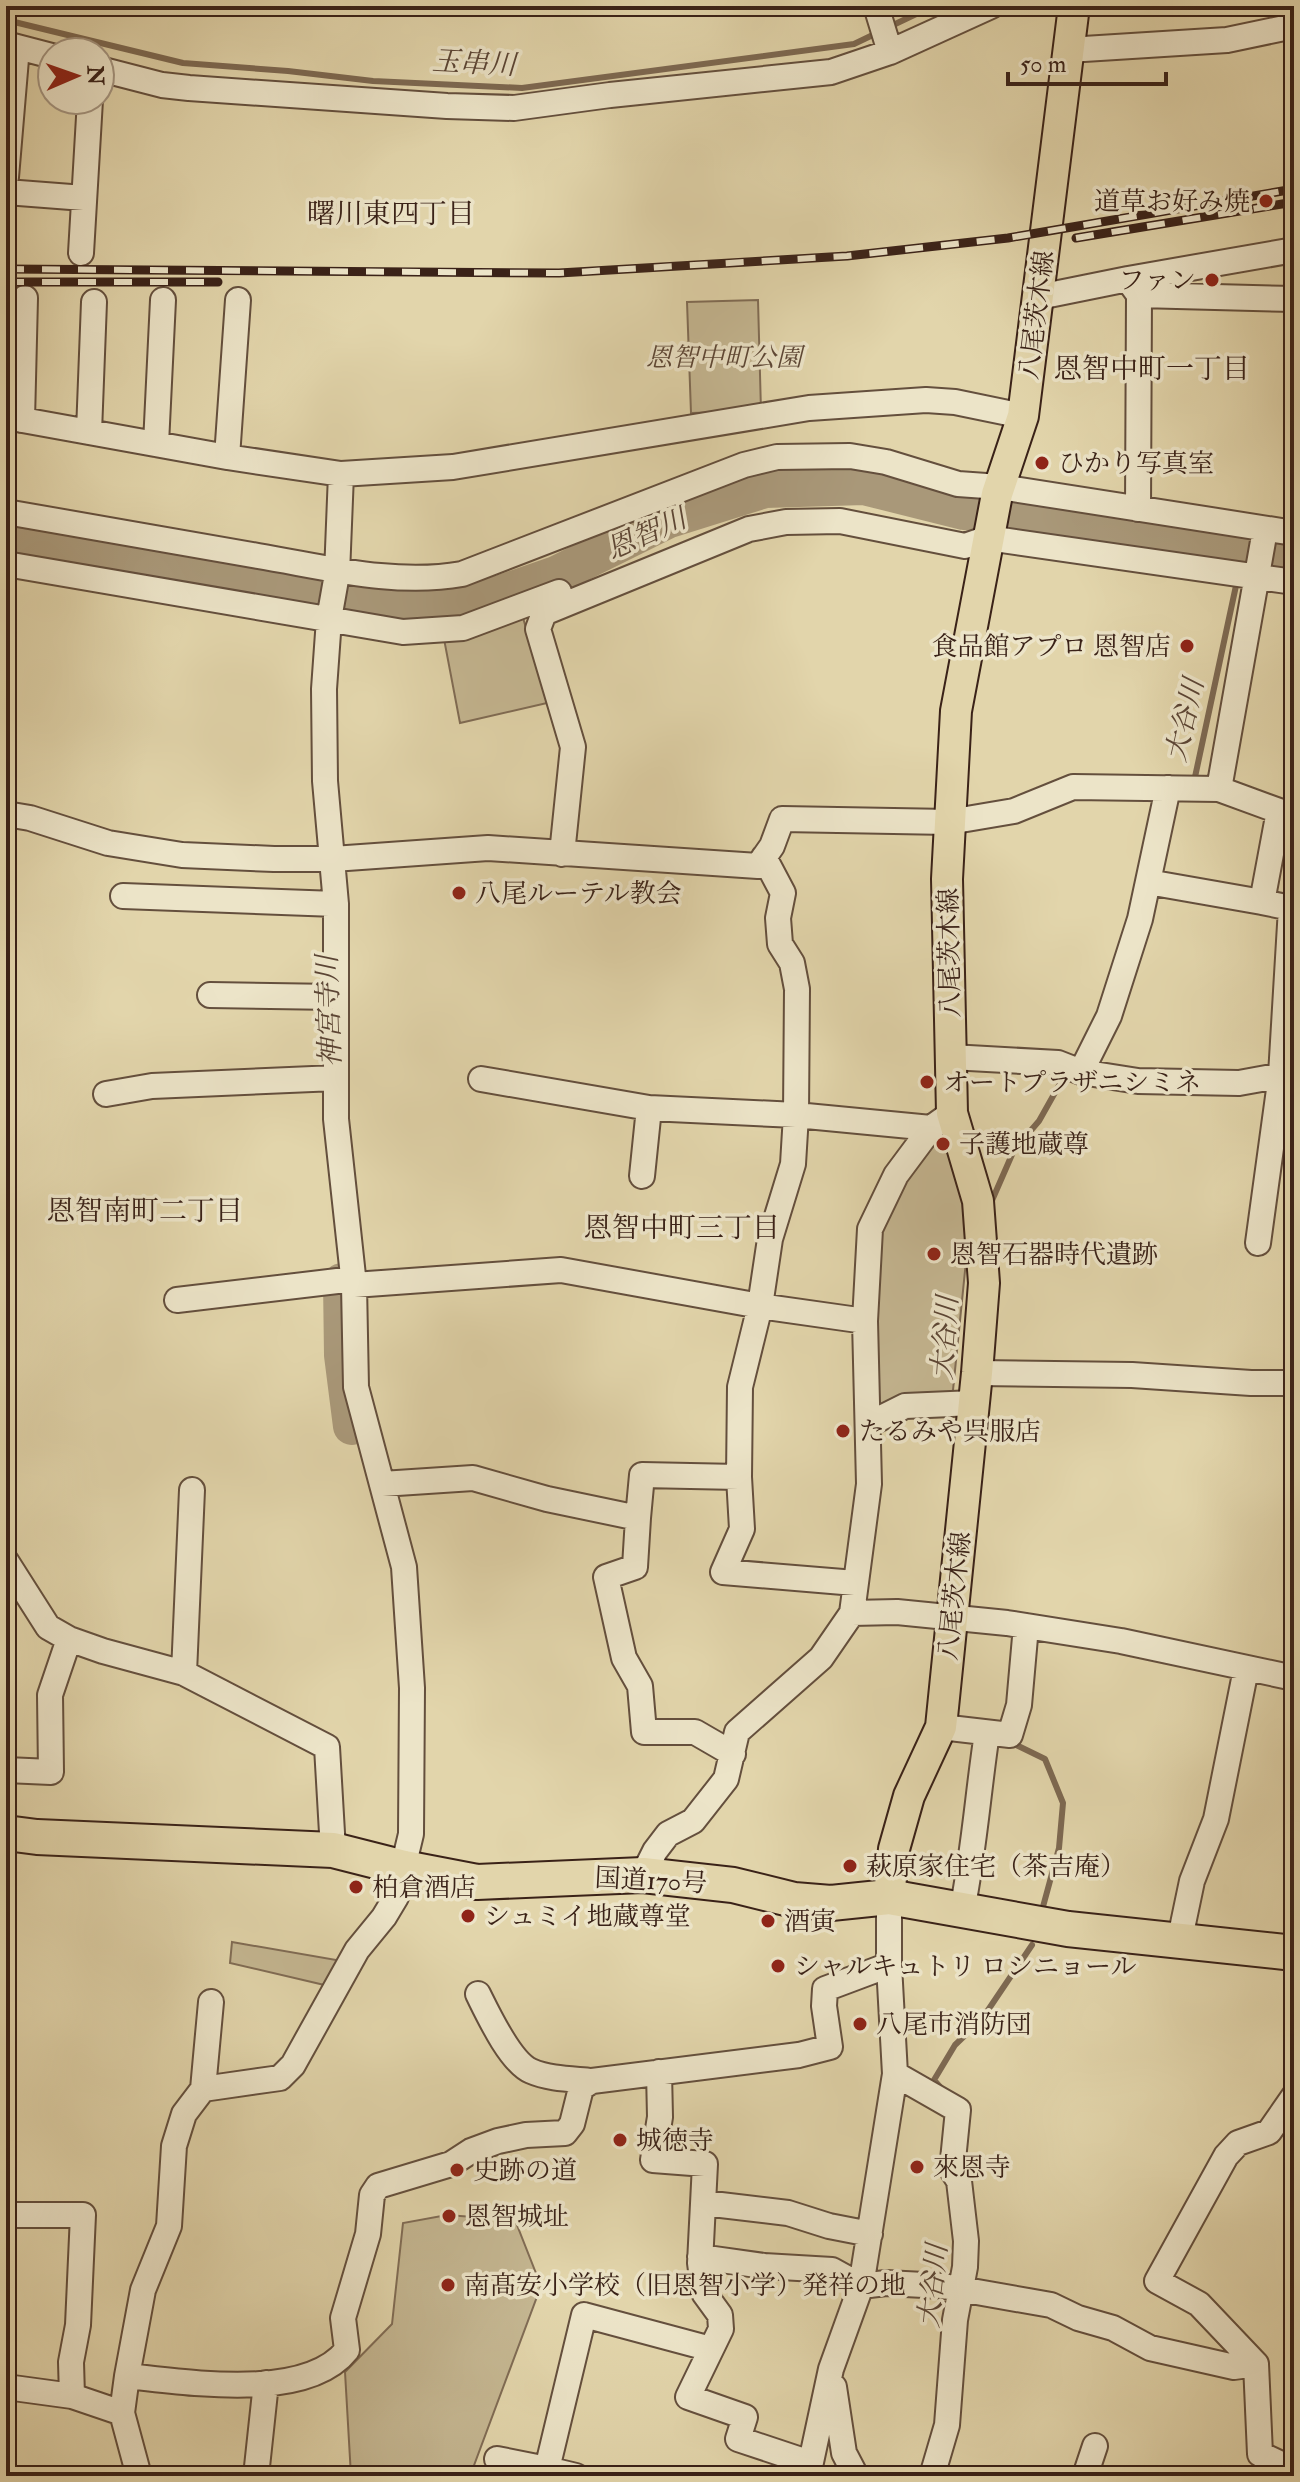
<svg xmlns="http://www.w3.org/2000/svg" width="1300" height="2482" font-family="'IM FELL Double Pica','Noto Serif JP',serif">
  <style>
    .green { fill: #c5b792; stroke: #806c55; stroke-width: 2 }
    .lines { fill: none; stroke-linecap: round; stroke-linejoin: round }
    .stream { stroke: #7d6952; stroke-width: 6 }
    .river { stroke: #a99879; stroke-width: 38 }
    .minor-casing { stroke: #644f3d; stroke-width: 28 }
    .major-casing { stroke: #3a2218; stroke-width: 34 }
    .highway-casing { stroke: #3a2218; stroke-width: 38 }
    .minor { stroke: #ece4c8; stroke-width: 24 }
    .major { stroke: #e2d5ab; stroke-width: 30 }
    .highway { stroke: #e2d5ab; stroke-width: 34 }
    .rail-casing { stroke: #3a2218; stroke-width: 9 }
    .rail { stroke: #ece4c8; stroke-width: 6; stroke-dasharray: 18; stroke-linecap: butt }
    .poi-dot { fill: #8f2418; stroke: #ece4c8; stroke-width: 3 }
    .labels { text-anchor: middle; stroke-width: 7; stroke-linejoin: round; paint-order: stroke }
    .poi-label { font-size: 26px; fill: #3a2218; stroke: #ece4c8; text-anchor: start }
    .street-label { font-size: 26px; fill: #3a2218; stroke: #ece4c8 }
    .park-label { font-size: 26px; font-style: italic; fill: #5d4736; stroke: #ece4c8 }
    .water-label { font-size: 28px; font-style: italic; fill: #5b4535; stroke: #ece4c8 }
    .neighbourhood-label { font-size: 28px; fill: #3a2218; stroke: #ece4c8 }
  </style>
  <rect width="100%" height="100%" fill="#e2d5ab"/>
  <filter id="stains"><feTurbulence type="fractalNoise" baseFrequency=".0025" numOctaves="4"/><feColorMatrix values="0 0 0 0 .2 0 0 0 0 .09 0 0 0 0 .02 0 0 0 .5 -.17"/></filter>
  <radialGradient id="worn" r=".72"><stop offset=".6" stop-color="#630" stop-opacity="0"/><stop offset="1" stop-color="#630" stop-opacity=".3"/></radialGradient>
  <path class="green" d="M758,300l3,111 -70,2 -4,-111z
    M522,614l25,89 -87,20 -16,-84z
    M942,1126l22,68 2,67 -14,139 -78,11 -2,-142 9,-43 29,-60z
    M232,1942l110,19 -9,26 -103,-24z
    M447,2215l68,5 26,66 -71,190h-119l-6,-104 47,-48 11,-101z"/>
  <g class="lines">
    <path class="stream" d="M6,20l177,43 105,8 85,10 149,7 332,-44 25,-12
      M889,27l44,-21
      M1240,567l3,-15
      M1193,781l2,-4 42,-196
      M990,1205l24,-55 25,-29 27,-48
      M1010,1742l35,17 18,44 -4,45 -18,66
      M942,2089l-8,-9 21,-35 27,-26 50,-74"/>
    <path class="river" d="M6,535l378,73 82,-2 90,-31 113,-56 96,-30 99,-3 100,25 330,47
      M342,1282l1,73 9,71"/>
    <g class="minor-casing">
      <path id="minor" d="M876,6l14,46
        M6,44l46,12
        M1068,50l159,-10 67,-14
        M100,69l62,16 27,3 258,18 67,2 96,-13 221,-23 59,-20 101,-46
        M6,177l11,-130
        M6,192l78,6
        M81,253l9,-153
        M1131,284l8,11 155,4
        M1039,297l89,-18 166,-29
        M6,417l221,40 114,17 112,-7 356,-59 117,-8 29,2 68,14
        M22,420l3,-122
        M89,432l5,-130
        M156,444l7,-144
        M227,457l11,-157
        M1138,509l1,-214
        M6,512c84,15 168,29 252,44 67,11 136,30 204,18l282,-109 33,-8 73,-1 36,6 72,22 42,3 294,46
        M6,564l397,68 60,-4 96,-36
        M1219,789l46,-259
        M6,814l24,4 78,25 74,12 92,4h59l155,-11 270,18 14,-20 10,-27 167,3 65,-11 59,-24 146,2 60,22 15,3
        M562,854l11,-107 -35,-118 6,-16 205,-84 37,-7 54,-1 125,25 23,-8 306,44
        M764,857l19,36 -5,25 2,26 12,19 5,26 -1,126 -3,49 -23,75 -10,67 -20,81 -1,90 3,52 -19,43 132,11
        M1148,882l114,20
        M123,896l213,8
        M210,995l126,2
        M951,1057l107,6 23,9 57,9 101,2 55,-10
        M1081,1072l28,-56 31,-97 28,-131
        M481,1079l168,29
        M106,1094l46,-8 184,-8
        M642,1176l7,-68 147,7 135,13
        M1258,1243l23,-168 10,-167 -29,-6 17,-91
        M354,1285l207,-15 199,36 105,15
        M177,1300l177,-21
        M977,1373l155,2 119,8h43
        M869,1424l36,-18 69,-3
        M382,1484l91,-6 74,21 91,19 4,-43 97,2
        M638,1518l-3,49 -29,10 18,81 16,28 4,46h51l38,22
        M6,1561l42,66 21,12 34,12 81,22 143,74 6,103
        M852,1613l45,-1 110,11 114,18 173,37
        M184,1673l8,-183
        M941,1727l69,8 9,-30 7,-79
        M6,1770l45,2 -1,-77 19,-56
        M643,1875l12,-24 13,-17 25,-13 33,-42 11,-47 84,-74 31,-45 17,-129 -4,-163 5,-92 26,-54 35,-47 21,-15
        M962,1910c12,-58 16,-118 25,-177
        M1179,1943l13,-62 24,-62 30,-150
        M478,1994c10,20 32,68 53,77 18,8 41,8 61,10
        M659,2072l1,45 -7,43 52,4 -5,99 4,30 16,22 1,14 -33,68 57,20 -7,22 72,24
        M895,2074l63,36 -6,60 7,11 7,60 -1,26 -10,53 -8,105 -15,51
        M203,2089l8,-87
        M1294,2096l-25,36 -31,11 -12,13 -69,125 42,23 57,60 4,90 34,16
        M704,2203l84,10 41,13 41,8
        M13,2215h70l-5,110 -7,37 1,34
        M700,2257l64,9 68,4 29,16 25,-3 57,3 108,19 27,13 35,10 37,20 84,19 22,-3
        M127,2376c60,6 179,26 220,-26l-4,-32 25,-84 4,-39 6,-9 73,-22 20,-13 27,-10 28,-6 39,-2 7,-9 9,-36 11,-7 207,-26 31,-8 -6,-41 1,-17 64,-24
        M6,2387l66,9 50,17
        M834,2387l10,66 12,23
        M497,2459l50,10
        M139,2476l-17,-63 5,-37 16,-86 26,-64 5,-80 10,-32 19,-25 77,-11 13,-13 64,-115 27,-33 12,-20 15,-63 1,-146 -8,-121 -48,-180 -2,-102 -18,-166v-215l-11,-123 -1,-92 5,-70 8,-45 4,-100
        M256,2476l10,-93
        M576,2476l-29,-7 37,-154 127,34
        M808,2476l23,-107 30,-83 34,-212 -6,-109v-68
        M1085,2476l10,-30"/>
    </g>
    <g class="major-casing">
      <path id="major" d="M889,1897l5,-48 15,-53 32,-69 36,-354 7,-90 -6,-82 -26,-88 -5,-234 9,-168 41,-217 26,-78 51,-410"/>
    </g>
    <g class="highway-casing">
      <path id="highway" d="M6,1833l31,4 296,13 71,18 73,14 166,-7 90,10 61,15 37,3 58,-6 179,32 226,24"/>
    </g>
    <use href="#minor" class="minor"/>
    <use href="#major" class="major"/>
    <use href="#highway" class="highway"/>
    <g class="rail-casing">
      <path id="rail" d="M1076,238l218,-36
        M6,269l553,4 288,-17 161,-18 286,-49
        M6,282h212"/>
    </g>
    <use href="#rail" class="rail"/>
  </g>
  <g class="poi-dot">
    <circle cx="1266" cy="201" r="8"/>
    <circle cx="1212" cy="280" r="8"/>
    <circle cx="1042" cy="463" r="8"/>
    <circle cx="1187" cy="646" r="8"/>
    <circle cx="459" cy="893" r="8"/>
    <circle cx="927" cy="1082" r="8"/>
    <circle cx="943" cy="1144" r="8"/>
    <circle cx="934" cy="1254" r="8"/>
    <circle cx="843" cy="1431" r="8"/>
    <circle cx="850" cy="1866" r="8"/>
    <circle cx="356" cy="1887" r="8"/>
    <circle cx="468" cy="1916" r="8"/>
    <circle cx="768" cy="1921" r="8"/>
    <circle cx="778" cy="1966" r="8"/>
    <circle cx="860" cy="2024" r="8"/>
    <circle cx="620" cy="2140" r="8"/>
    <circle cx="917" cy="2167" r="8"/>
    <circle cx="457" cy="2170" r="8"/>
    <circle cx="449" cy="2216" r="8"/>
    <circle cx="448" cy="2285" r="8"/>
  </g>
  <g class="labels">
    <g class="poi-label">
      <text x="1250" y="210" text-anchor="end">道草お好み焼</text>
      <text x="1196" y="289" text-anchor="end">ファン</text>
      <text x="1058" y="472">ひかり写真室</text>
      <text x="1171" y="655" text-anchor="end">食品館アプロ 恩智店</text>
      <text x="475" y="902">八尾ルーテル教会</text>
      <text x="943" y="1091">オートプラザニシミネ</text>
      <text x="959" y="1153">子護地蔵尊</text>
      <text x="950" y="1263">恩智石器時代遺跡</text>
      <text x="859" y="1440">たるみや呉服店</text>
      <text x="866" y="1875">萩原家住宅（茶吉庵）</text>
      <text x="372" y="1896">柏倉酒店</text>
      <text x="484" y="1925">シュミイ地蔵尊堂</text>
      <text x="784" y="1930">酒寅</text>
      <text x="794" y="1975">シャルキュトリ ロシニョール</text>
      <text x="876" y="2033">八尾市消防団</text>
      <text x="636" y="2149">城徳寺</text>
      <text x="933" y="2176">來恩寺</text>
      <text x="473" y="2179">史跡の道</text>
      <text x="465" y="2225">恩智城址</text>
      <text x="464" y="2294">南髙安小学校（旧恩智小学）発祥の地</text>
    </g>
    <g class="street-label">
      <text transform="translate(1036 315) rotate(-83)" y="9">八尾茨木線</text>
      <text transform="translate(949 953) rotate(-91)" y="9">八尾茨木線</text>
      <text transform="translate(954 1596) rotate(-84)" y="9">八尾茨木線</text>
      <text transform="translate(651 1880) rotate(3)" y="9">国道170号</text>
    </g>
    <g class="park-label">
      <text x="724" y="366">恩智中町公園</text>
    </g>
    <g class="water-label">
      <text transform="translate(474 62) rotate(3)" y="10">玉串川</text>
      <text transform="translate(646 533) rotate(-24)" y="10">恩智川</text>
      <text transform="translate(1184 720) rotate(-77)" y="10">大谷川</text>
      <text transform="translate(328 1011) rotate(-92)" y="10">神宮寺川</text>
      <text transform="translate(944 1338) rotate(-86)" y="10">大谷川</text>
      <text transform="translate(932 2286) rotate(-84)" y="10">大谷川</text>
    </g>
    <g class="neighbourhood-label">
      <text x="391" y="223">曙川東四丁目</text>
      <text x="1152" y="378">恩智中町一丁目</text>
      <text x="145" y="1220">恩智南町二丁目</text>
      <text x="682" y="1237">恩智中町三丁目</text>
    </g>
  </g>
  <rect width="1300" height="2482" fill="none" stroke="#e2d5ab" stroke-width="32"/>
  <rect x="8" y="8" width="1284" height="2466" fill="none" stroke="#3a2218" stroke-width="4"/>
  <rect x="16" y="16" width="1268" height="2450" fill="none" stroke="#3a2218" stroke-width="2"/>
  <g transform="translate(76 76) rotate(88)"><circle r="38" fill="#ece4c8" stroke="#a59682" stroke-width="2"/>
  <path d="M0-6L14 30L0 20L-14 30Z" fill="#8f2418"/>
  <text y="-12" font-size="22" font-weight="bold" text-anchor="middle" fill="#3a2218">N</text>
  </g>
  <path d="M1008 72v12h158v-12" fill="none" stroke="#3a2218" stroke-width="4"/>
  <text x="1020" y="72" font-size="24" fill="#3a2218" stroke="#ece4c8" stroke-width="6" paint-order="stroke">50 m</text>
  <rect width="100%" height="100%" filter="url(#stains)"/>
  <rect width="100%" height="100%" fill="url(#worn)"/>
</svg>
